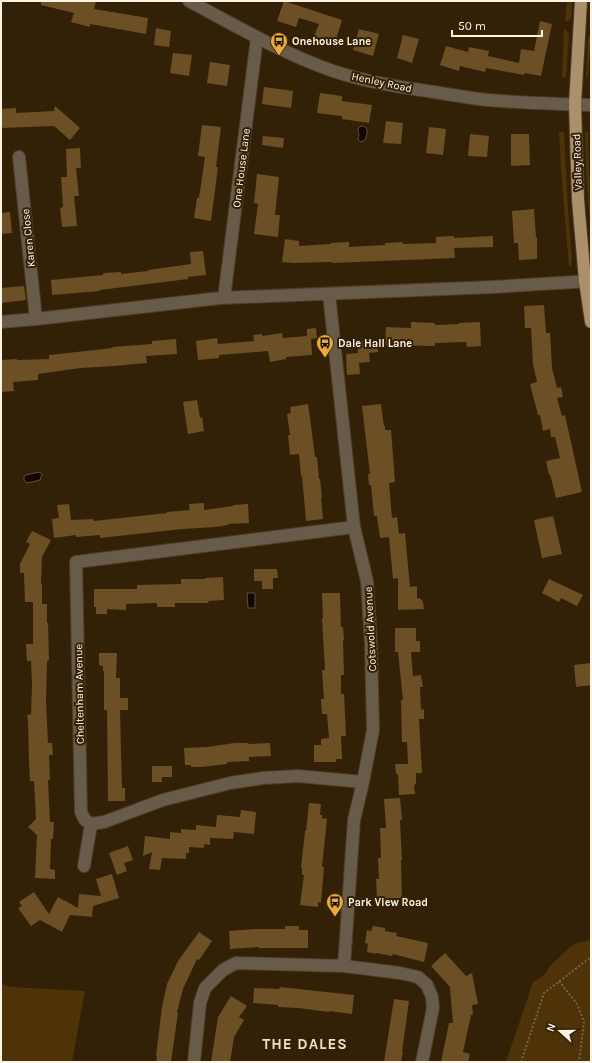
<svg xmlns="http://www.w3.org/2000/svg" width="592" height="1063" font-family="Karla,sans-serif">
  <style>
    .green { fill: #4d3307 }
    .water { fill: #150700; stroke: #5b4e44 }
    .building { fill: #6c4f24 }
    .lines { fill: none; stroke-linecap: round; stroke-linejoin: round }
    .minor-casing { stroke: #4f3e26; stroke-width: 14 }
    .major-casing { stroke: #4f3e26; stroke-width: 14 }
    .path { stroke: #74654f; stroke-width: 2; stroke-dasharray: 2 2; stroke-linecap: butt }
    .minor { stroke: #685b49; stroke-width: 12 }
    .major { stroke: #ab906b; stroke-width: 12 }
    .labels { text-anchor: middle; stroke-width: 4; stroke-linejoin: round; paint-order: stroke }
    .poi-label { font-size: 11px; font-weight: bold; fill: #fff3e4; stroke: #322107; text-anchor: start }
    .street-label { font-size: 11px; fill: #fff3e4; stroke: #322107 }
    .district-label { font-size: 15px; font-weight: bold; letter-spacing: 1px; fill: #f5dec1; stroke: #322107 }
  </style>
  <rect width="100%" height="100%" fill="#322107"/>
  <path class="green" d="M567,1h5l-1,17 -3,3h-3z
    M564,29l2,1 3,5 -3,42h-4z
    M591,35l-3,42 -2,1 2,-42z
    M559,132h4l1,2 4,74 4,51 -1,7 -2,1 -8,-97z
    M585,132h3l3,104 -5,-64z
    M591,939v123h-85l27,-80 12,-8 5,-8 20,-19 6,-4 11,-2z
    M1,984l10,3 74,4 -13,71h-71z"/>
  <path class="water" d="M361,126c9,0 6,9 4,14l-4,2 -3,-3c2,-4 0,-7 0,-10z
    M39,472l3,2 -2,6 -13,3 -3,-3v-3l2,-2z
    M247,593h8v15h-7z"/>
  <path class="building" d="M41,1h55l-2,8 54,9 -2,16 -56,-10v3l-19,-5 3,-9 -33,-8z
    M284,1l58,19 -7,23 -21,-7 5,-12 -20,-6 -3,9 -19,-6z
    M540,21l12,3 -11,52 -16,-3 -1,2 -38,-7 -1,4 -25,-6 -1,5 -19,-6 6,-19 22,6 1,-5 20,4 -1,5 31,7 2,-14 13,2z
    M156,28l15,3 -2,16 -15,-2z
    M359,29l20,5 -6,22 -20,-6z
    M403,35l16,4 -7,24 -15,-5z
    M173,53l19,2 -3,21 -19,-3z
    M210,62l20,3 -3,21 -20,-3z
    M264,87l29,4 -2,17 -29,-4z
    M320,93l22,3v5l30,4 -3,18 -27,-4v-3l-25,-3z
    M55,106l25,22 -10,12 -16,-14 -53,2v-19l15,-1v5l38,-2z
    M386,121l17,2 -2,21 -18,-1z
    M202,125l19,2 -5,40h2l-7,54 -17,-3 3,-20h2l6,-41 -7,-1z
    M429,127l17,2 -3,26 -17,-2z
    M470,134l19,2 -2,21 -19,-1z
    M511,134h18l1,31 -19,1z
    M263,136l21,2 -1,10 -21,-3z
    M80,148l1,20h-5l3,28h-5l3,30 -15,1 -2,-19 3,-1 -2,-30h6l-1,-28z
    M257,174l22,3 -4,38h5l-2,22 -24,-3 4,-30 -4,-1z
    M534,209l2,28h1v22l-18,1 -1,-17h-4l-2,-32z
    M10,212l2,21 -11,1v-21z
    M454,236v2l39,-2v11l-39,1 1,10 -123,5v-1l-39,1 -11,-1 3,-23 14,2v5l32,-2v-1l18,-1v5l36,-2v-2l18,-1v2l33,-1v-6z
    M203,251l3,24 -18,2v2l-88,11v1l-48,4 -1,-15 52,-5v-2l18,-1v2l27,-3v-1l43,-6 -1,-12z
    M24,286l2,14 -25,3v-15z
    M544,305l2,28h4l2,35 5,20 4,-1 2,10 -6,1 5,18 3,-1 17,77 -26,6 -6,-24 -1,1 -3,-14 14,-3 -5,-21h-4l-1,-8 -7,2 -3,-16h-2l-8,-31 7,-2 -4,-18 -2,-36h-6l-1,-22z
    M411,322l24,1v2l24,-1v-1l21,-1 1,24 -14,1 -1,-5 -31,1v3l-50,-1 1,-18 25,1z
    M316,328l1,10 -6,1 1,16 -26,2v2l-16,3 -2,-11 -49,4v3l-21,2 -2,-19 21,-3 1,6 36,-3 -1,-6 9,-1v2l20,-3 1,5 24,-2v-7z
    M176,339l1,15 -31,2 1,7 -33,3 -33,2 -43,6v6l-25,2 1,9 -13,1v-32l16,-1v1l32,-1v-4l64,-7 -1,-1 40,-3v-3z
    M377,340l1,12 -9,1 1,9 -11,1 1,11 -13,1 -1,-21 12,-1 -1,-12z
    M197,400l3,18 2,-1 2,14 -16,3 -5,-32z
    M308,404l4,29 3,24h2l2,22h1l2,19h-1l2,21 -17,2 -4,-45h-1l-2,-22 -9,1 -2,-20h2l-3,-21 4,-1 -1,-6z
    M381,404l3,22h1v4h6l4,52 -6,1 3,35 5,-1 2,17 6,-1 5,54 7,-1v12l4,1 2,3 1,7 -26,1v-32l-5,1 -4,-42 -9,1 -3,-22h-3l-3,-31h-2l-1,-11h2l-8,-68z
    M204,503v7l29,-4v-1l15,-1 1,19 -21,1v1l-13,2 -33,2 -82,9v-3l-24,2v-2l-22,3 -2,-19 7,-1 -2,-13 12,-1 2,16 22,-1 1,2 73,-8v-1l23,-2 -1,-6z
    M553,516l9,38 -20,4 -8,-38z
    M32,531l19,9 -9,17 -1,27h1v20h5v19h1l1,37 -2,1 -1,39 2,43h4l1,12h-4l1,25h-2l2,42h4l-1,17h-2l-1,30 5,1v9l-20,-1 2,-43 -9,-8 8,-8 -2,-38h-4l-1,-20 -1,-39 -1,-7 4,-1 1,-30 -1,-23h-4l-1,-17h7v-42h-8l-1,-29h-4v-9l10,-20 -4,-2z
    M254,569h23l1,9h-5v11h-11v-8h-8z
    M223,577l1,23 -16,1 1,2h-34v4h-18v-4l-31,1v6l-19,-1v5h-11v-7h-2v-18h43v-4l44,-1v-5h24v-1z
    M549,579l34,16 -6,11 -16,-8 -2,4 -17,-9z
    M322,593h18l1,34h2l1,13h-1l1,35h-3v19h3l2,42h-5l1,23h-6v3h-22v-17h7v-6l8,-1 -2,-24h-5l-1,-15h3l-2,-29h3l-3,-52h1z
    M395,628h21v13h4v11h-9l2,24 8,-1 2,12h-3l1,23 3,-1v10h-5l3,54h-6v11l-2,1 1,9 -16,1 -1,-21h-2l-1,-10h13l-1,-22h-5l-1,-42h2l-5,-48h-3z
    M99,653h18l-1,25h4v20h8v12h-8l2,78h3v13h-17l-1,-91h-3v-39h-1v-5l-4,-1z
    M591,663v22l-15,2 -2,-22z
    M235,743h13v1l22,-1 1,13 -22,1v4l-22,1v2l-26,3h-10v-2h-6l-1,-17 23,-1z
    M152,766h20v11h-10v5h-10z
    M400,798l2,22h-2l2,40h-1l1,38 -25,1 -1,-20h3l-1,-21h3l-1,-30h6l-2,-29z
    M309,803l12,1 -1,11h2v3l5,1 -5,48h2l-3,36 -3,-1v5l-18,-2 4,-30h-2v-7h-1l4,-37h1z
    M241,810l15,2 -2,22 -20,-2 -1,7 -23,-1v7l-6,-1v4l-15,-1v6h-3v6l-24,-1 -2,12 -11,-1 3,-17 -9,4 2,-20 25,3v-7l11,1v-4l15,1v-5l20,2 1,-12 23,2z
    M128,846l5,14 -9,3 3,8 -10,4 -8,-22z
    M112,874l7,24 -26,8 -1,10 2,1 -24,-2 -8,17 -22,-12 -9,6 -13,-18 4,-2 -3,-4 15,-10 15,22 9,-17 20,11 1,-14 22,2 -5,-17z
    M285,926h14v4h9v18h-49v-1l-29,2 -1,-18 26,-2h30z
    M373,926l12,2v3l12,2 -1,3 32,7 -4,19 -31,-8 -1,2 -16,-3v1l-9,-2 1,-8 -3,-1 2,-13 4,1z
    M199,932l13,9 -13,19 -2,-1 -14,30 -6,23 1,1 -7,49h-15l1,-6h-1l6,-49 5,-23 11,-23z
    M445,953l21,23 6,-3 6,31 -6,1 1,10h-2l-8,37 7,2 -2,8h-27l8,-39h4l-2,-23 -1,-13 -19,-21z
    M280,987l74,8 -2,19 -23,-3v1l-31,-4 -20,-1v-2l-25,-2 1,-15 25,1z
    M231,996l16,10 -8,11 5,3 -10,17 -4,25h-19l7,-45z
    M394,999l15,2 -7,51h1l-2,10h-17z"/>
  <g class="lines">
    <g class="minor-casing">
      <path id="minor" d="M189,1c47,25 93,52 144,70 33,11 67,16 101,21 18,3 36,6 54,8 34,3 69,4 103,5
        M19,157l17,162
        M329,294l25,233 13,54 4,63 2,86 -10,52 -9,38 -10,146
        M224,298l33,-260
        M1,322l35,-3 184,-21 273,-11 98,-6
        M354,527l-278,35 5,250 4,8 6,4 13,-2 59,-22 67,-17 33,-5 35,-2 65,6
        M84,866l7,-42
        M194,1062l6,-59 5,-15 18,-18 13,-7 108,3 56,7 18,4 9,8 5,12 1,11 -11,54"/>
    </g>
    <g class="major-casing">
      <path id="major" d="M581,1l-6,103 3,96 7,81 6,41"/>
    </g>
    <path class="path" d="M559,981l18,23 7,18 -5,40
      M521,1062l23,-69 47,-36"/>
    <use href="#minor" class="minor"/>
    <use href="#major" class="major"/>
  </g>
  <defs>
    <g id="bus-pin" transform="scale(0.9)"><path d="M0 17L-7.5 6A9.5 9.5 0 1 1 7.5 6Z" fill="#eda83b" stroke="#322107"/><path d="M-5-6H5V4H4V6H2V4H-2V6H-4V4H-5ZM-3.5-4V0h7V-4ZM-3.5 1.2v1.5H-2V1.2ZM2 1.2v1.5H3.5V1.2Z" fill="#111"/></g>
  </defs>
  <g fill-rule="evenodd">
    <use href="#bus-pin" x="279" y="41"/>
    <use href="#bus-pin" x="325" y="343"/>
    <use href="#bus-pin" x="335" y="902"/>
  </g>
  <g class="labels">
    <g class="poi-label">
      <text x="292" y="45">Onehouse Lane</text>
      <text x="338" y="347">Dale Hall Lane</text>
      <text x="348" y="906">Park View Road</text>
    </g>
    <g class="street-label">
      <text transform="translate(382 82) rotate(12)" y="4">Henley Road</text>
      <text transform="translate(577 162) rotate(-92)" y="4">Valley Road</text>
      <text transform="translate(241 168) rotate(-83)" y="4">One House Lane</text>
      <text transform="translate(28 238) rotate(-96)" y="4">Karen Close</text>
      <text transform="translate(370 629) rotate(-93)" y="4">Cotswold Avenue</text>
      <text transform="translate(79 694) rotate(-91)" y="4">Cheltenham Avenue</text>
    </g>
    <g class="district-label">
      <text x="305" y="1049">THE DALES</text>
    </g>
  </g>
  <rect width="592" height="1063" fill="none" stroke="#fff3e4" stroke-width="4"/>
  <g transform="translate(560 1031) rotate(291)" stroke="#322107" stroke-width="3" paint-order="stroke">
  <path d="M0-3L7 15L0 10L-7 15Z" fill="#fff3e4"/>
  <text y="-6" font-size="11" font-weight="bold" text-anchor="middle" fill="#fff3e4">N</text>
  </g>
  <path d="M452 30v6h90v-6" fill="none" stroke="#fff3e4" stroke-width="2"/>
  <text x="458" y="30" font-size="12" fill="#fff3e4" stroke="#322107" stroke-width="3" paint-order="stroke">50 m</text>
</svg>
